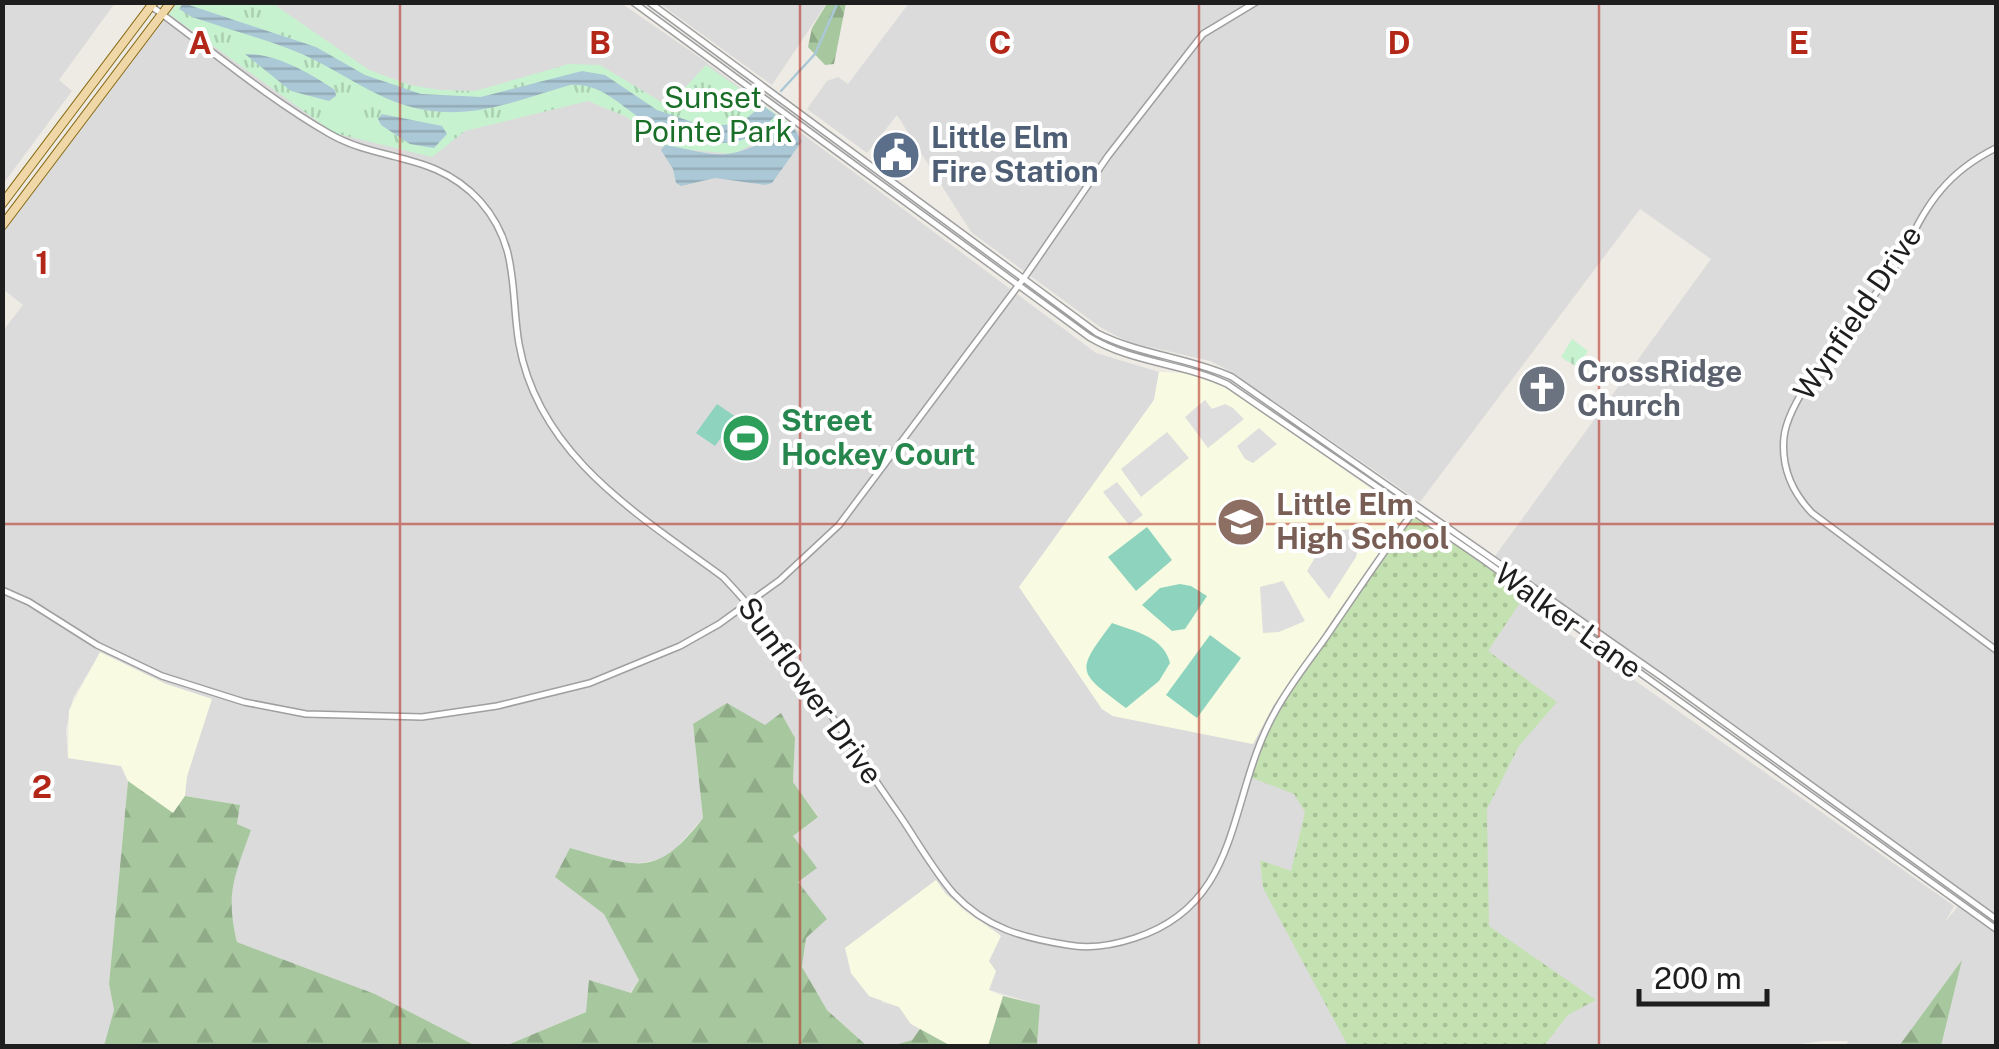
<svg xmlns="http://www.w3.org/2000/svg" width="1999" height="1049" font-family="'Public Sans',sans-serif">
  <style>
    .residential { fill: #dcdbdb }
    .education { fill: #f8fbe1 }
    .grass { fill: url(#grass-dots) }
    .forest { fill: url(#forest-firs) }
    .park { fill: url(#park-tufts) }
    .pitch { fill: #8dd3be }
    .parking { fill: #dedede }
    .water { fill: url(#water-rules) }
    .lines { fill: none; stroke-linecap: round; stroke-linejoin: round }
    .stream { stroke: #abc8d6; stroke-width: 2.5 }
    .minor-casing { stroke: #9f9f9f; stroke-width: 8 }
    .major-casing { stroke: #856a13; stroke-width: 10 }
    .minor { stroke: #fff; stroke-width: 5 }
    .major { stroke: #f0d7a8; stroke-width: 8 }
    .grid { fill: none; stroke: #b32719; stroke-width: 2.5; stroke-opacity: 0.55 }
    .labels { text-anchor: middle; stroke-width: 8; stroke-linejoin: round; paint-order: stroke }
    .park-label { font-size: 30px; fill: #196e28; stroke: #fff }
    .service-label { font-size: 30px; font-weight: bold; fill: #4e5e75; stroke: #fff; text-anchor: start }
    .street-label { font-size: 30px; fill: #1e1e1e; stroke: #fff }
    .worship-label { font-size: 30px; font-weight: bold; fill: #5b616d; stroke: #fff; text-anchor: start }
    .leisure-label { font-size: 30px; font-weight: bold; fill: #27864d; stroke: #fff; text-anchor: start }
    .education-label { font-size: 30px; font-weight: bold; fill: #785e54; stroke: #fff; text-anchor: start }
    .grid-label { font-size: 32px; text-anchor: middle; font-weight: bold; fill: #b32719; stroke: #fff; stroke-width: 8; stroke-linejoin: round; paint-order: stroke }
  </style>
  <defs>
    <pattern id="grass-dots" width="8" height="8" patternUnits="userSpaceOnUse" patternTransform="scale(2.5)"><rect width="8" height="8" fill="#c4e1b1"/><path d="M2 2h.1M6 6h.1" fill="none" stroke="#a8c198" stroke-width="1.8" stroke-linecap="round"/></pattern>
    <pattern id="forest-firs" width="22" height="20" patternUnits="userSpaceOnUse" patternTransform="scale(2.5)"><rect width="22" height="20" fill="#a7c89f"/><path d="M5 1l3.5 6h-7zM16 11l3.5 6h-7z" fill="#8fab88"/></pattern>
    <pattern id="park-tufts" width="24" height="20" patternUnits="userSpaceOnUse" patternTransform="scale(2.5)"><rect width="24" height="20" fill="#c7f2cf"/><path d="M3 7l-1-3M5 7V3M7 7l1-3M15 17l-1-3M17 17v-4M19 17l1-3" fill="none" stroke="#aacfb1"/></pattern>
    <pattern id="water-rules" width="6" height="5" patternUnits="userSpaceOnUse" patternTransform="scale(2.5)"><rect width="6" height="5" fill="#abc8d6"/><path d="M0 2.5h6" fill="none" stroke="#93abb7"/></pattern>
  </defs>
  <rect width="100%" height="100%" fill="#eeebe5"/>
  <path class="residential" d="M3,2l112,1 -56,77 13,11 -69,93z
    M171,3h450l81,56 394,294 63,19 -5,28 -134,187 82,122 11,7 140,28 20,-38 132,-188 549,388 -9,16 16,-19 35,26v117h-55l20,-84 -62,84h-53l2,-5h-24l-40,5h-240l24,-31 27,-16 -215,47h-343l3,-41 -51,-15v-29l11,-26 -54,-41 -64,108 18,5 11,17 9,5 -8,11 -21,6h-24l-40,-36 -25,-43 4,-29 -13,-102 25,-20 -25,-34 2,-44 -30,-13 -72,-1 10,94 -36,40 -38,7 -58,-17 68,132 -9,13 -125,53h-29l-101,-52 -138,-52 -7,-32 1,-25 20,-55 -14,-6 3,-19 -55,-9 -2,-6 28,-91 -45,-15 -66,-31 -27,45 -7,32 2,28 53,8 7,15 -19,203 5,26 -2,16 -8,20h-101l-1,-714 21,-27 -20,-16v-57z
    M659,3h168l-55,82z
    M909,3h1087v914l-503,-358 218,-300 -71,-50 -220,293 -190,-131 -20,-10 -82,-19 -28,-15 -129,-95 -74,-117 -30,38 -60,-44 20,-28 11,-4 10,7z"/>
  <path class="education" d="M1159,372l31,1 40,17 174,122 1,6 -132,188 -20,38 -140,-28 -11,-7 -83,-122 135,-187z
    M100,652l66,32 46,15 -25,77 -2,20 -12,17 -45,-32 -7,-15 -53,-8 1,-48z
    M936,880l10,14 20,18 35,24 -12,25 7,10 -7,19 14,6 -15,50h-37l-40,-22 -12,-17 -30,-11 -18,-23 -6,-25z"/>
  <path class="grass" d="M1413,512l114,80 -39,59 69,51 -38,44 -32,63 2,117 107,74 -28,15 -24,31h-196l-85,-158 -3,-28 31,11 14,-59 -11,-18 -47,-18 27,-63z"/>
  <path class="forest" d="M828,2l18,1 -12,61 -9,1 -17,-18 4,-19z
    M727,703l38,22 16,-12 14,25 -2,44 25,35 -25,19 24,32 -19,14 29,37 -21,19 -4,29 25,43 40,36h-362l81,-34 3,-32 42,13 8,-13 -35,-66 -49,-37 15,-29c68,19 86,31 133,-30l-10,-94z
    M128,781l45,32 12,-17 55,9 -3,19 14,6c-16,46 -26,62 -14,112l138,52 101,52h-372l10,-36 -5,-26z
    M1962,960l-21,86h-42z
    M1003,996l37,9 -3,41h-49z
    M920,1029l31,17h-60l21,-6z"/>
  <path class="park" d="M178,3h94l97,67 41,15 30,5 35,1 94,-27 31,1 68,41 38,-41 86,60 -59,29 -71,-7 -35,-30 -39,-16 -123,30 -33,26 -98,-24 -165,-119z
    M1572,339l16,12 -11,16 -16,-10z"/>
  <path class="pitch" d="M717,404l19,13 -21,29 -19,-13z
    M1147,527l25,33 -36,31 -28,-34z
    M1180,584l11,2 16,10 -22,33 -13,2 -30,-26 18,-17z
    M1112,623c22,8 52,14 58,40l-11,18 -33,27c-49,-37 -51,-35 -14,-85z
    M1210,635l31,23 -44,60 -31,-23z"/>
  <path class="parking" d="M1205,400l7,9 13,-5 8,4 11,11 -36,29 -23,-31z
    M1259,428l18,16 -24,19 -8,-4 -8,-13z
    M1167,432l22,26 -48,39 -20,-28z
    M1117,482l26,33 -14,10 -26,-33z
    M1350,529l11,7 -5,21 -27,42 -22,-28 16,-27 3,1 12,-14z
    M1283,581l22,40 -26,11 -16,1 -3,-46z"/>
  <path class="water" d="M183,3l133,44 49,28 56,19 60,3 101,-26 23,4 52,35 47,16 36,-2 22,-19 14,10c-30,33 -52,32 -92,21 -15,-4 -32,-9 -44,-18 -23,-15 -40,-35 -70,-33 -42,12 -81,29 -127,27 -57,-3 -92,-36 -141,-58 -33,-14 -75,-25 -110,-37l-13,-8z
    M245,54c30,-1 65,19 90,36l1,6 -7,5 -38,-10z
    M382,114l60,12 5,8 -13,14 -24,-4 -29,-19 -3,-6z
    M792,125l10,16 -30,42 -7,2 -50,-7 -34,8 -5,-3 -3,-14 -12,-19 4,-5c38,6 56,18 93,-1 13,-6 19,-17 34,-19z"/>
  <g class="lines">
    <path class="stream" d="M781,91l34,-37 23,-52"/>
    <g class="minor-casing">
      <path id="minor" d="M633,2l456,335c43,26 93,26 138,47l255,175 514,370
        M649,2l448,331c43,22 91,24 135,44l431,301 333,241
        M151,6c59,43 116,92 179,128 51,29 104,17 150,67 40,45 30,90 39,143 20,112 120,171 204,233 67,70 119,156 175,236 18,26 35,57 56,81 32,34 69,44 114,51 22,4 46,0 67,-7 109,-35 92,-142 140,-226 14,-26 34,-51 51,-75 30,-44 59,-88 91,-130
        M1996,148c-20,10 -40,24 -55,42 -22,25 -33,58 -52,86 -28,39 -100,116 -105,161 -3,30 8,55 28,76l184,137
        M2,590l27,12 68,43 65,31 82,26 62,12 116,3 75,-11 93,-23 90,-37 39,-22 61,-44 59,-55 185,-247 84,-122 95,-122 53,-32"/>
    </g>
    <g class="major-casing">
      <path id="major" d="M2,204l152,-202
        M2,226l169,-224"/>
    </g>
    <use href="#minor" class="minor"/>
    <use href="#major" class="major"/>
  </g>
  <path class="grid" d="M400,2v1044M800,2v1044M1199,2v1044M1599,2v1044M2,524h1994"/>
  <defs>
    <g id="civic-disc" transform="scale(2.5)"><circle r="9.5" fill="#5c6f8a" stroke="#fff"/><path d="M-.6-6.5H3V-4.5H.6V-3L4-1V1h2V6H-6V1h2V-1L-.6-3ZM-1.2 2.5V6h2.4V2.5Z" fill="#fff"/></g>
    <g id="church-disc" transform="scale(2.5)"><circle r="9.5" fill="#6b7280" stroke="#fff"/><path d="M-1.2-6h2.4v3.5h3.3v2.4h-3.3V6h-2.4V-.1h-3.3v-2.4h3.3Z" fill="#fff"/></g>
    <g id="stadium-disc" transform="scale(2.5)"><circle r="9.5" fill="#2e9e5b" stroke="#fff"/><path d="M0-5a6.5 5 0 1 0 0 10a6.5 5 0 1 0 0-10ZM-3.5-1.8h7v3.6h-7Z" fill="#fff"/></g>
    <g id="school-disc" transform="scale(2.5)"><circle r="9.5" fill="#8d6e63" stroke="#fff"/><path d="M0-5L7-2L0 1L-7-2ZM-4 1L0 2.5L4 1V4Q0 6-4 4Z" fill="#fff"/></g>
  </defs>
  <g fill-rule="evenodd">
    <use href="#civic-disc" x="896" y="155"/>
    <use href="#church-disc" x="1542" y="389"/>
    <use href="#stadium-disc" x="746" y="438"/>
    <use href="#school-disc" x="1241" y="522"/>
  </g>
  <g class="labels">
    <g class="park-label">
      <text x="713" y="108">Sunset<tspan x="713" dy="34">Pointe Park</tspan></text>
    </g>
    <g class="service-label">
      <text x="931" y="148">Little Elm<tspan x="931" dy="34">Fire Station</tspan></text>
    </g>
    <g class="street-label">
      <text transform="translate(1858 313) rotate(-56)" y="10">Wynfield Drive</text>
      <text transform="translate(1568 621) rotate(36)" y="10">Walker Lane</text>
      <text transform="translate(810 691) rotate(54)" y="10">Sunflower Drive</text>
    </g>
    <g class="worship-label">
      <text x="1577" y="382">CrossRidge<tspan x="1577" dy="34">Church</tspan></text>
    </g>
    <g class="leisure-label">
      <text x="781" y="431">Street<tspan x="781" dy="34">Hockey Court</tspan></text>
    </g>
    <g class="education-label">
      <text x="1276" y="515">Little Elm<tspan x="1276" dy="34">High School</tspan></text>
    </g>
  </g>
  <g class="grid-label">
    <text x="200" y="54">A</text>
    <text x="600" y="54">B</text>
    <text x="1000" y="54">C</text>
    <text x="1399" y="54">D</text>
    <text x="1799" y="54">E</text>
    <text x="42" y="274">1</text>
    <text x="42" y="798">2</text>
  </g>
  <rect width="1999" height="1049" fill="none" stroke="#1e1e1e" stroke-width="10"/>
  <path d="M1639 989v15h128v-15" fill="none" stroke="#1e1e1e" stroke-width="5"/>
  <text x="1654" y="989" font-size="30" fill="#1e1e1e" stroke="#ffffff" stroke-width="8" paint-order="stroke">200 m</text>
</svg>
